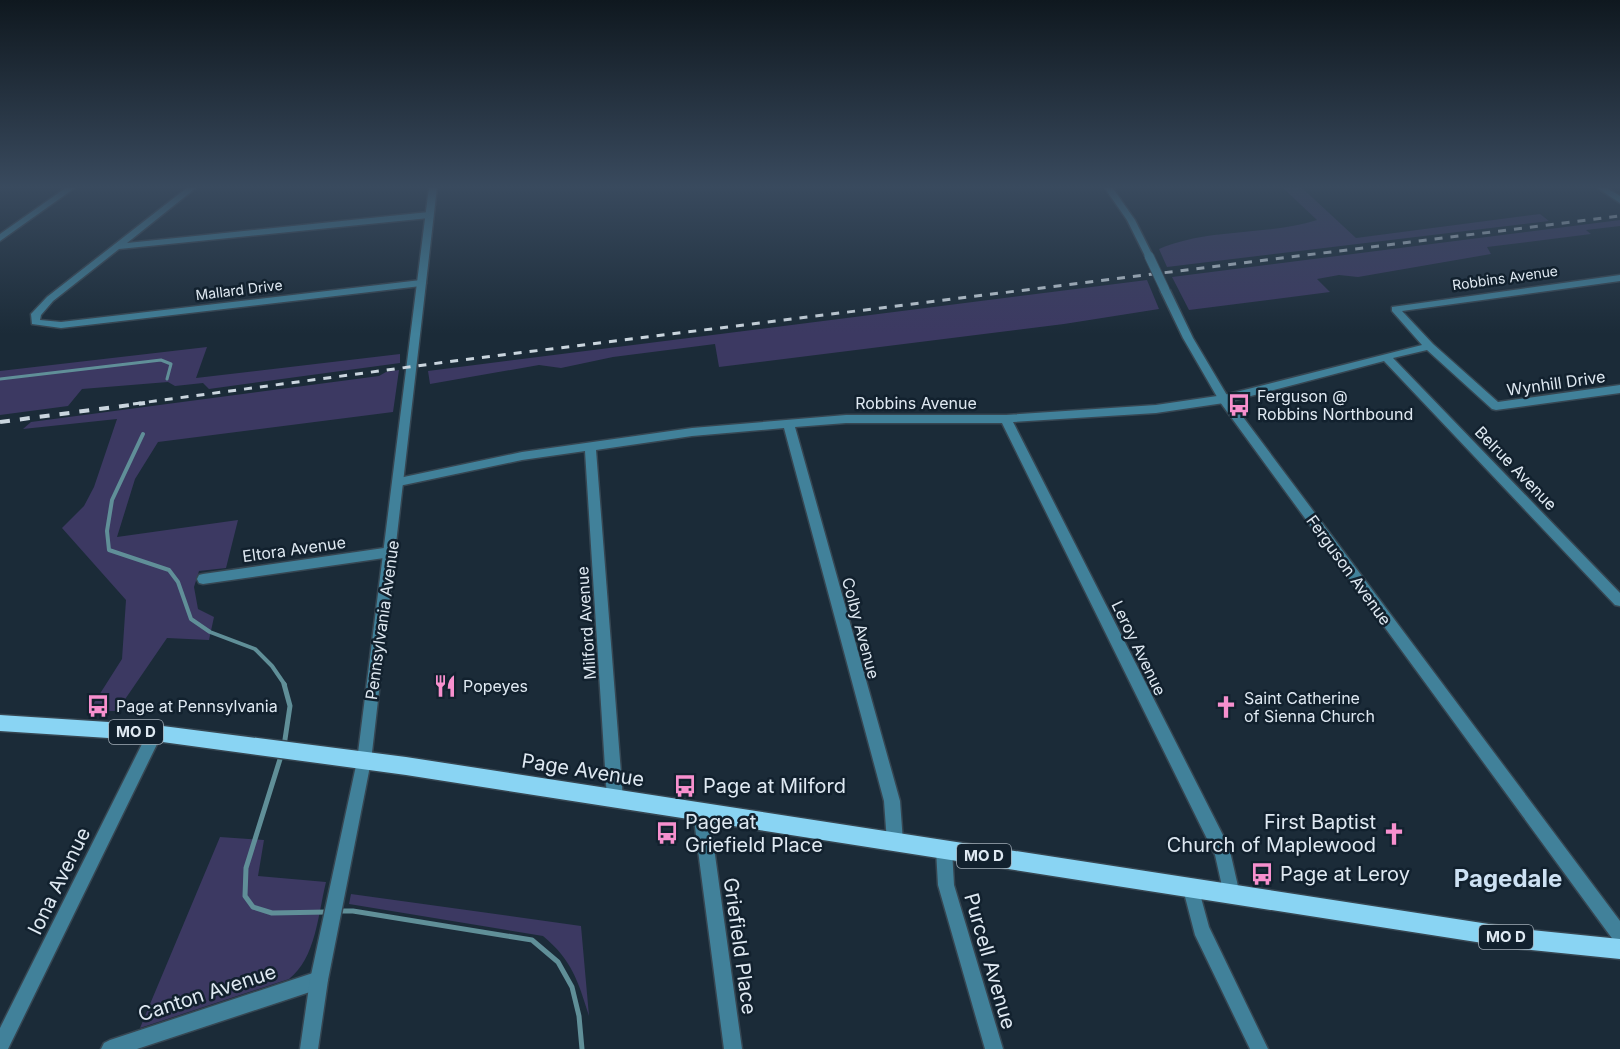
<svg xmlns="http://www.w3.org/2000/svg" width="1620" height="1049" font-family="Inter,sans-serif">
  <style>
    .green { fill: #3c3962 }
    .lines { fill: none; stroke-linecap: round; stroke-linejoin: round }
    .stream-far2 { stroke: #608f98; stroke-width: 3 }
    .stream-far1 { stroke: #608f98; stroke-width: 4 }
    .stream { stroke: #608f98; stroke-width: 5 }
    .minor-casing { stroke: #364652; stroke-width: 3 }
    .tertiary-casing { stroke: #364652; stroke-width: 3 }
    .primary-casing { stroke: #364652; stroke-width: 3 }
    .minor { fill: #41819a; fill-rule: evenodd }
    .tertiary { fill: #41819a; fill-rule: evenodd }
    .primary { fill: #89d4f3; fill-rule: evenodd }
    .rail-far1 { stroke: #cad5de; stroke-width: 3; stroke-dasharray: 8 8; stroke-linecap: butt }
    .rail { stroke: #cad5de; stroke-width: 4; stroke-dasharray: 10 10; stroke-linecap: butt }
    .tertiary-bridge-casing { stroke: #364652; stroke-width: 11; stroke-linecap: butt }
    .tertiary-bridge { stroke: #41819a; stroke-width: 9 }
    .labels { text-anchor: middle; stroke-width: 5; stroke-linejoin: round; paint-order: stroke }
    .far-street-label { font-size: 14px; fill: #dfe9f2; stroke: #12212e }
    .shield { fill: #12212e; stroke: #a2adb7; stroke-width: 1.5 }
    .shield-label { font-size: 15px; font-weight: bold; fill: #dfe9f2 }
    .street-label { font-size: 16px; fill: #dfe9f2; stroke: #12212e }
    .poi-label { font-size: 16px; fill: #dfe9f2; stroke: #12212e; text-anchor: start }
    .near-street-label { font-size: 20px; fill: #dfe9f2; stroke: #12212e }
    .near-poi-label { font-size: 20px; fill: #dfe9f2; stroke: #12212e; text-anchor: start }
    .near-quarter-label { font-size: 24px; font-weight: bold; fill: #cde1f3; stroke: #12212e }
  </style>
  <rect width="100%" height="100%" fill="#1b2b38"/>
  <path class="green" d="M1282,187h19l55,51 184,-24 9,7 -382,46 -8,-18c49,-21 107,-13 158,-29z
    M1620,220v6l-34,4 5,4 -104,13 4,7 -133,23 -19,-2 -22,4 13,13 -141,18 -17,-33z
    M1147,280l12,29 -95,15 -345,43 -4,-23 -102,13 -52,11 -22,-3 -109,19 -2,-13z
    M207,347l-11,31 204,-24v9l-191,26 -6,-6 -28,3 -7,-4 -86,7 -14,17 -68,9v-44z
    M399,370l-6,42 -235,30 -23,37 -18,58 121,-17 -12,48 -27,3 -5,16 4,22 16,8 -5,23 -42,-2 -50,73h-28l33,-52 4,-59 -64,-72 22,-22 10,-19 23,-68 -94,10 8,-7 348,-46 7,-4z
    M220,837l44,3 -6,36 68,6c-8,32 -10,76 -37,97l-149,49z
    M351,894l230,32 8,90c-11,-35 -17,-56 -46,-80l-194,-32z"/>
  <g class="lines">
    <path class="stream-far2" d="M0,379l161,-19 10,4 -4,15"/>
    <path class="stream-far1" d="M143,434l-31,66 -5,31 2,19 60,20 9,12 13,37 19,13 45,17 17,17 13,19"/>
    <path class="stream" d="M284,746l6,-40 -6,-22
      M281,756l-35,112 -1,28 8,11 19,6 55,-1
      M338,911h15l179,29 26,22 14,25 7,29 3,33"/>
    <g class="minor-casing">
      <path id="minor" d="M67,187h9l-76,54v-7z
        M188,187h9l-70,56 302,-31 4,3 -4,3 -310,31 -66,52 -12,14 -1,5 21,2 360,-42 5,3 -5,3 -360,42 -29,-4 -1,-10 16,-17z
        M1596,187h9l15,9v7z
        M1620,275v6l-218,30 31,33 65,58 122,-17v8l-124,17 -4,-1 -65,-59 -34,8 227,235v13l-5,-1 -231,-244 -160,42 -68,10 -143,9 216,425 11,48 -2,6 -6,2 -6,-2 -2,-6 -9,-40 -213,-432h-156l-51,4 105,374 3,41 -2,5 -6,3 -6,-3 -2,-5 -3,-41 -100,-373 -92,8 -96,14 27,349 -3,5 -5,2 -5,-2 -3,-5 -22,-348 -63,9 -123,26 -6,-4 6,-4 123,-26 170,-24 154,-13h160l150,-10 68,-10 198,-50 -30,-34v-4z
        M391,547l4,2 2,3 -2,3 -4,2 -188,27 -4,-1 -2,-4 2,-4 4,-1z
        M155,726l5,2 2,5 -2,5 -152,311h-8v-21l150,-300z
        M701,805l5,2 3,5 33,237h-18l-31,-237 3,-5z
        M944,842l6,2 2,6 2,35 49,164h-18l-47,-164 -2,-35 2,-6z
        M1191,881l6,2 12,44 59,122h-18l-55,-114 -12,-46 2,-6z
        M319,971l6,3 3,6 -3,6 -6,3 -182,60h-36l3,-6 6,-3z"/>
    </g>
    <g class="tertiary-casing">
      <path id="tertiary" d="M429,187h8l-66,574 -43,219 -10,69h-18l10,-69 47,-219z
        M1104,187h8l23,33 18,36 -1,2 -3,1 -4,-3 -18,-36z
        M1165,287l5,3 23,48 35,59 392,524v22l-6,-2 -394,-539 -37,-64 -23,-48z"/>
    </g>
    <g class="primary-casing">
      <path id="primary" d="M0,715l155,10 251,32 1115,172 99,10v20l-99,-10 -1115,-174 -251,-34 -155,-10z"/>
    </g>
    <use href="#minor" class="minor"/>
    <use href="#tertiary" class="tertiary"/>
    <use href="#primary" class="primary"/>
    <path class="rail-far1" d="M133,404l321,-43 1166,-145"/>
    <path class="rail" d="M0,422l145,-19"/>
    <g class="tertiary-bridge-casing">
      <path id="tertiary-bridge" d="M1149,256l16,34"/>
    </g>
    <use href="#tertiary-bridge" class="tertiary-bridge"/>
  </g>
  <linearGradient id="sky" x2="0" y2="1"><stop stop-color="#0f181f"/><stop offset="0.56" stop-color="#394a5e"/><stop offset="1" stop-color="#394a5e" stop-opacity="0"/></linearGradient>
  <rect width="1620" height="334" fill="url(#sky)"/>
  <defs>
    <g id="bus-bare" transform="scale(1.8)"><path d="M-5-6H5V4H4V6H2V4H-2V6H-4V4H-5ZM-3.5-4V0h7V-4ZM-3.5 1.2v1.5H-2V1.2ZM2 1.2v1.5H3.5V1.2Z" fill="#f790ce" stroke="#12212e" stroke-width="2.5" paint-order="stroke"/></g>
    <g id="restaurant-bare" transform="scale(1.8)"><path d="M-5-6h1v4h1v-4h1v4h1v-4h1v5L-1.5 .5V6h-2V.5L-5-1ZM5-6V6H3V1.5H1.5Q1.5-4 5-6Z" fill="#f790ce" stroke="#12212e" stroke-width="2.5" paint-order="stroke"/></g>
    <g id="church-bare" transform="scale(1.8)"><path d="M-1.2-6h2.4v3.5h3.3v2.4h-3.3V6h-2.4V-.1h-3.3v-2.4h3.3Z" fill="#f790ce" stroke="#12212e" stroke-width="2.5" paint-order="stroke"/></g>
  </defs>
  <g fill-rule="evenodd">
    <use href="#bus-bare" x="1239" y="405"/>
    <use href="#restaurant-bare" x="445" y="686"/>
    <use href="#bus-bare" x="98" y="706"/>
    <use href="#church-bare" x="1226" y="707"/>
    <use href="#bus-bare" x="685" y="786"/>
    <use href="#bus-bare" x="667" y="833"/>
    <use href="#church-bare" x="1394" y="834"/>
    <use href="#bus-bare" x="1262" y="874"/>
  </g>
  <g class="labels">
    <g class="far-street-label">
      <text transform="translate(1505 278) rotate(-8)" y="5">Robbins Avenue</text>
      <text transform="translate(239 290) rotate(-7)" y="5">Mallard Drive</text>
    </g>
    <g class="shield">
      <rect x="109" y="720" width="54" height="24" rx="4.5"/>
      <rect x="957" y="844" width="54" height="24" rx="4.5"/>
      <rect x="1479" y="925" width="54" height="24" rx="4.5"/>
    </g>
    <g class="shield-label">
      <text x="136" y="737">MO D</text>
      <text x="984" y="861">MO D</text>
      <text x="1506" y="942">MO D</text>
    </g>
    <g class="street-label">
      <text transform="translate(1556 383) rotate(-8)" y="6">Wynhill Drive</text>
      <text x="916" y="409">Robbins Avenue</text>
      <text transform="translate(1516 468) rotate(46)" y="6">Belrue Avenue</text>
      <text transform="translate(294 549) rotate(-8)" y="6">Eltora Avenue</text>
      <text transform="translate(1349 570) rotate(54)" y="6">Ferguson Avenue</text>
      <text transform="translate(382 620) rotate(-82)" y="6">Pennsylvania Avenue</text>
      <text transform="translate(586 623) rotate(-94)" y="6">Milford Avenue</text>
      <text transform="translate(861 628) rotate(75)" y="6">Colby Avenue</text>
      <text transform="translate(1139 648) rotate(64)" y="6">Leroy Avenue</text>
    </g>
    <g class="poi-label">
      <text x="1257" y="402">Ferguson @<tspan x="1257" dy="18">Robbins Northbound</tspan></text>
      <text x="463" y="692">Popeyes</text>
      <text x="1244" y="704">Saint Catherine<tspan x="1244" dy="18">of Sienna Church</tspan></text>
      <text x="116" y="712">Page at Pennsylvania</text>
    </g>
    <g class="near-street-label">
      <text transform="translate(583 770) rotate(9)" y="7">Page Avenue</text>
      <text transform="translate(59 881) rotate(-64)" y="7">Iona Avenue</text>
      <text transform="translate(740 946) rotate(82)" y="7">Griefield Place</text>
      <text transform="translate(990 961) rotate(74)" y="7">Purcell Avenue</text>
      <text transform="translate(207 993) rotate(-18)" y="7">Canton Avenue</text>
    </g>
    <g class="near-poi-label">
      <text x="703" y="793">Page at Milford</text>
      <text x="685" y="829">Page at<tspan x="685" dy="23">Griefield Place</tspan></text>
      <text x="1376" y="829" text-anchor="end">First Baptist<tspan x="1376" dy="23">Church of Maplewood</tspan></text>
      <text x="1280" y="881">Page at Leroy</text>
    </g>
    <g class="near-quarter-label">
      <text x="1508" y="887">Pagedale</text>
    </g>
  </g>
</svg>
